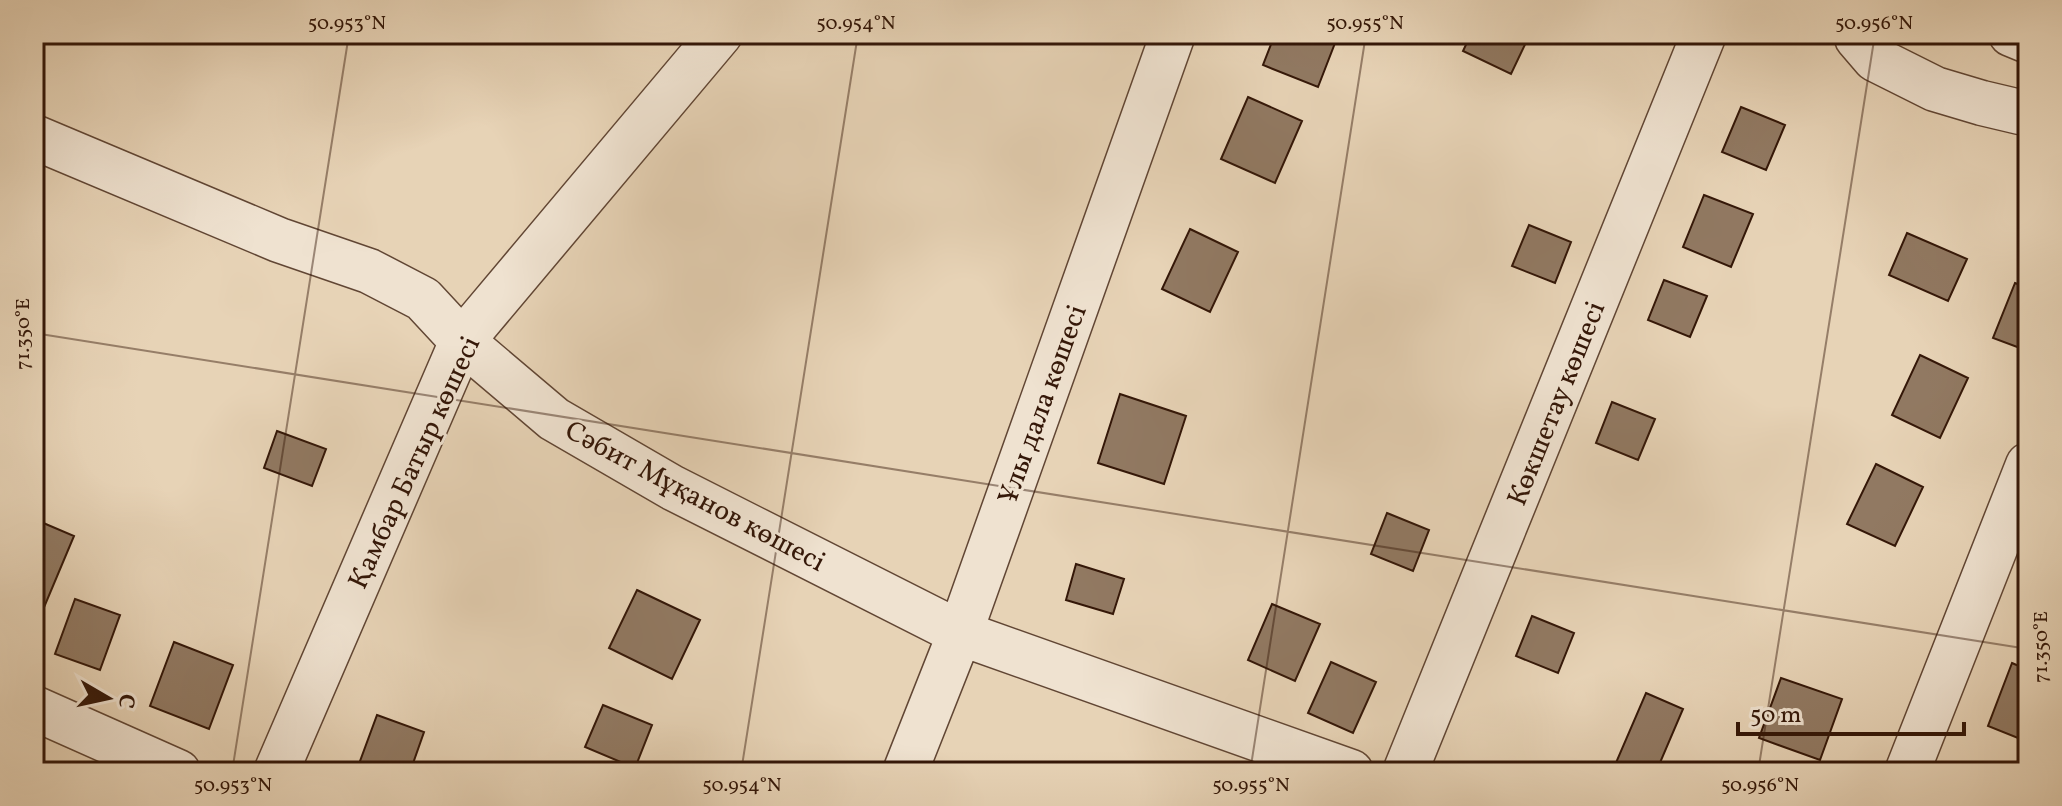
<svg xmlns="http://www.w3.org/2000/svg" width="2062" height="806" font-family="Vollkorn,serif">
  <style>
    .building { fill: #917962; stroke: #341708; stroke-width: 2 }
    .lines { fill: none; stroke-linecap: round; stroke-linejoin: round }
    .minor-casing { stroke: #614634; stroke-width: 47 }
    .minor { stroke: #efe2d0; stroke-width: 44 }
    .ticks { fill: none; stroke: #341708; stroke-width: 2; stroke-opacity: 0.45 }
    .labels { text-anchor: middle; stroke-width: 6; stroke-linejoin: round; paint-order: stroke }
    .street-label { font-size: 28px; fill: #341708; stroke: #efe2d0 }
    .neatline { fill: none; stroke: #341708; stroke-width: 3 }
    .ticks-label { font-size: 20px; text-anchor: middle; fill: #341708 }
  </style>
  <rect width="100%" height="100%" fill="#e7d3b6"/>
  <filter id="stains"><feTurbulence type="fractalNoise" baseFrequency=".0025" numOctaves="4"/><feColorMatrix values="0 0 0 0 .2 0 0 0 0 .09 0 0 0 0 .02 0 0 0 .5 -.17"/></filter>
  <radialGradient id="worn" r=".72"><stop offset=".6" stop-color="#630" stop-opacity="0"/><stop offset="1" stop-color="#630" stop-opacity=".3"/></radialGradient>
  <path class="building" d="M1275,34h37l23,9 -17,44 -55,-22z
    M1471,34h59l-19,40 -48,-23z
    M1248,97l54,24 -27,62 -54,-24z
    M1741,107l44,18 -19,45 -44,-18z
    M1704,195l49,19 -22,53 -48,-20z
    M1529,225l42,17 -16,41 -43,-17z
    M1190,229l48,23 -28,60 -48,-23z
    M1907,233l60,26 -19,42 -59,-26z
    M1664,280l43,16 -17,41 -42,-17z
    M2015,283l13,5v63l-35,-13z
    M1920,355l48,23 -28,60 -48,-23z
    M1120,394l66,22 -22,68 -66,-21z
    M1612,402l43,17 -17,41 -42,-17z
    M277,431l49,18 -14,37 -48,-18z
    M1876,464l47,23 -28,59 -48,-22z
    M1387,513l42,17 -16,41 -42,-17z
    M41,522l33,14 -37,88 -3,-2v-82z
    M1076,564l48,15 -11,35 -47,-14z
    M637,590l63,30 -28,59 -63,-31z
    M75,599l45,16 -20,55 -45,-16z
    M1272,604l48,20 -25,57 -47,-21z
    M1532,616l42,17 -16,40 -42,-17z
    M174,642l59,23 -24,64 -59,-23z
    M1331,662l45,20 -23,51 -45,-20z
    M2012,663l16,7v72l-40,-16z
    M1781,678l61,21 -22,61 -61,-22z
    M1646,693l37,16 -27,63h-44z
    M603,705l49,20 -17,43 -50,-21z
    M377,715l47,17 -14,40h-54z"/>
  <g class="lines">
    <g class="minor-casing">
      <path id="minor" d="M1856,34l1,4 18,21 60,30 47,14 38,9h8
        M2011,34l17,7
        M34,137l245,103 90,31 54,28 39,42 92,78 119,69 287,145 391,139
        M34,708l144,64
        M276,772l186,-431 258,-307
        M905,772l55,-139 213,-599
        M1405,772l299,-738
        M1907,772l121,-307"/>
    </g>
    <use href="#minor" class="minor"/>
  </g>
  <path class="ticks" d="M34,333l1994,316M232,772l117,-738M741,772l117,-738M1250,772l116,-738M1758,772l117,-738"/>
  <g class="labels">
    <g class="street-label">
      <text transform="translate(1555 403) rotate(-68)" y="10">Көкшетау көшесі</text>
      <text transform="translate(1041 404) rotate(-70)" y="10">Ұлы дала көшесі</text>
      <text transform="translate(413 462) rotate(-65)" y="10">Қамбар Батыр көшесі</text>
      <text transform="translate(696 495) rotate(28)" y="10">Сәбит Мұқанов көшесі</text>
    </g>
  </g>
  <rect width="2062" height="806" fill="none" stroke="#e7d3b6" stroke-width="88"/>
  <g transform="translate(108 698) rotate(99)" stroke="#efe2d0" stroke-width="6" paint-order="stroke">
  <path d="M0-6L14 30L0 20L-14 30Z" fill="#341708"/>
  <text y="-12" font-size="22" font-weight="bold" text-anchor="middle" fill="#341708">С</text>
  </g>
  <path d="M1738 722v12h226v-12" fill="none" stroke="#341708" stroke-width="4"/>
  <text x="1750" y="722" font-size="24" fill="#341708" stroke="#efe2d0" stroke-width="6" paint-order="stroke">50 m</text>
  <rect x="44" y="44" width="1974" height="718" class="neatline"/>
  <g class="ticks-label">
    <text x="347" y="29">50.953°N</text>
    <text x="856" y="29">50.954°N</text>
    <text x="1365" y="29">50.955°N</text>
    <text x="1874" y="29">50.956°N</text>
    <text transform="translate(22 334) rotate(-90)" y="7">71.350°E</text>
    <text transform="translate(2040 647) rotate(-90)" y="7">71.350°E</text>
    <text x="233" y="791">50.953°N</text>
    <text x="742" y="791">50.954°N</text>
    <text x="1251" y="791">50.955°N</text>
    <text x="1760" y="791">50.956°N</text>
  </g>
  <rect width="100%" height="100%" filter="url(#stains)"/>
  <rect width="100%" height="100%" fill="url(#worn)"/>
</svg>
